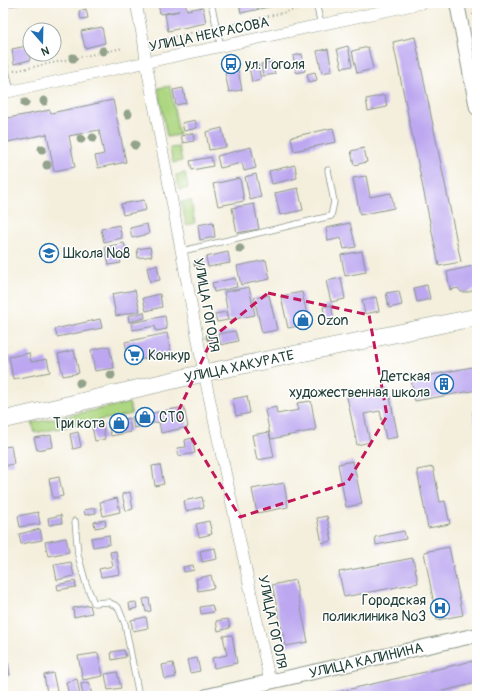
<svg xmlns="http://www.w3.org/2000/svg" width="480" height="699" font-family="Pangolin,sans-serif">
  <style>
    .green { fill: #aed782; stroke: #668a5b }
    .building { fill: #bca7f0 }
    .lines { fill: none; stroke-linecap: round; stroke-linejoin: round }
    .service-casing { stroke: #8a9688; stroke-width: 7 }
    .minor-casing { stroke: #8a9688; stroke-width: 12 }
    .tertiary-casing { stroke: #8a9688; stroke-width: 16 }
    .primary-casing { stroke: #8a9688; stroke-width: 18 }
    .path { stroke: #8a9688; stroke-width: 2; stroke-dasharray: 1 3; stroke-linecap: butt }
    .service { stroke: #fff; stroke-width: 5.5 }
    .minor { stroke: #fff; stroke-width: 11 }
    .tertiary { stroke: #fff; stroke-width: 14 }
    .primary { stroke: #fff; stroke-width: 17 }
    .tree { fill: #93a38b }
    .marked { fill: none; stroke: #c2185b; stroke-width: 3; stroke-dasharray: 8 5; stroke-linejoin: round }
    .labels { text-anchor: middle; stroke-width: 3; stroke-linejoin: round; paint-order: stroke }
    .street-label { font-size: 14px; fill: #1f3d34; stroke: #fff }
    .poi-label { font-size: 14px; fill: #1f3d34; stroke: #fff; text-anchor: start }
  </style>
  <rect width="100%" height="100%" fill="#fff"/>
  <filter id="ink" filterUnits="userSpaceOnUse"><feTurbulence type="fractalNoise" baseFrequency=".025" numOctaves="2"/><feDisplacementMap in="SourceGraphic" scale="8" xChannelSelector="R" yChannelSelector="G"/><feConvolveMatrix kernelMatrix="1 2 1 2 8 2 1 2 1" color-interpolation-filters="sRGB"/></filter>
  <filter id="wash" filterUnits="userSpaceOnUse"><feTurbulence type="fractalNoise" baseFrequency=".012" numOctaves="4" result="noise"/><feDisplacementMap in="SourceGraphic" scale="16" xChannelSelector="R" yChannelSelector="G"/><feGaussianBlur stdDeviation="0.9" result="paint"/><feColorMatrix in="noise" values="0 0 0 0 0 0 0 0 0 0 0 0 0 0 0 0 0 1.4 0 .05"/><feComposite in="paint" operator="in"/></filter>
  <g filter="url(#wash)">
    <rect width="100%" height="100%" fill="#f4efdd"/>
    <path class="green" d="M170,86l9,49 -12,2 -9,-49z
      M179,147l3,14 -9,2 -3,-15z
      M185,173l3,15 -9,2 -3,-15z
      M191,201l4,22 -9,2 -5,-23z
      M129,403l3,11 -97,19 -3,-10z"/>
    <g id="blocks">
      <path class="building" d="M3,3h18v1l-18,3z
        M158,3h27l2,7 16,-3 3,16 -38,8 -3,-17 14,-3 -19,3z
        M239,3h44v1l-42,9z
        M86,9l2,9 -7,1 -2,-8z
        M102,27l3,16 -20,5 -4,-17z
        M415,37l46,225 -22,4 -46,-224z
        M27,46l3,14 -16,4 -2,-15z
        M348,46l4,20 -10,2 -5,-19z
        M368,47l5,22 -16,4 -5,-22z
        M328,49l4,22 -10,2 -5,-22z
        M302,54l3,17 -9,2 -3,-17z
        M272,62l3,12 -12,2 -2,-12z
        M258,65l3,15 -9,2 -3,-15z
        M238,70l4,20 -13,2 -4,-19z
        M315,72l2,8 -8,2 -2,-8z
        M183,88l3,15 -10,2 -3,-15z
        M385,95l2,12 -19,4 -2,-12z
        M113,100l13,62 -28,6 -3,-12 9,-2 -5,-24 -30,6 6,31 -21,4 -7,-37 -44,9v-24l47,-9 1,3z
        M195,120l2,8 -13,3 -2,-8z
        M222,128l4,19 -17,3 -3,-18z
        M333,128l3,14 -42,9 -3,-14z
        M193,133l1,8 -11,2 -2,-7z
        M251,147l5,21 -12,3 -2,-8 -22,5 -3,-12z
        M364,148l3,14 -13,3 -3,-14z
        M211,157l2,9 -21,4 -2,-9z
        M295,165l2,13 -25,6 -3,-13z
        M256,174l5,23 -11,3 -5,-23z
        M366,176l4,21 21,-4 3,15 -34,7 -7,-37z
        M240,178l4,23 -26,5 -5,-22z
        M298,188l5,22 -23,5 -5,-22z
        M144,200l2,10 -23,5 -2,-11z
        M254,204l5,25 -22,4 -5,-25z
        M213,222l2,15 -15,3 -2,-15z
        M350,223l6,24 -12,2 -3,-11 -13,3 -2,-13z
        M147,224l2,10 -17,4 -2,-10z
        M119,225l3,13 -18,4 -3,-13z
        M124,243l3,10 -8,2 2,8 -12,2 -4,-18z
        M150,247l2,9 -14,2 -1,-9z
        M362,251l4,21 -21,4 -4,-21z
        M228,252l2,11 -22,4 -2,-10z
        M266,260l4,19 -29,6 -4,-19z
        M157,265l3,15 -10,2 -3,-15z
        M477,265v19l-2,5 -6,3h-8l-3,-4 -8,2 -3,-18z
        M235,278l2,9 -23,5 -2,-9z
        M341,278l4,21 -14,3 -5,-21z
        M427,285l3,14 -13,3 -3,-14z
        M249,287l6,28 -26,5 -5,-28z
        M135,290l5,21 -24,5 -4,-22z
        M399,291l3,14 -13,3 -3,-15z
        M302,292l7,32 -21,4 -7,-32z
        M160,294l2,13 -16,4 -3,-13z
        M269,295l8,35 -15,3 -8,-35z
        M376,297l3,14 -14,3 -3,-14z
        M331,305l3,15 -8,2 -3,-15z
        M144,312l1,6 -16,4 -1,-6z
        M226,312l2,8 -11,2 -2,-8z
        M165,316l2,13 -11,2 -1,-5 -22,4 -2,-7z
        M100,319l2,9 -45,9 -2,-8z
        M235,331l3,10 -17,4 -3,-11z
        M167,333l4,20 -42,9 -4,-20z
        M109,346l5,22 -19,3 -4,-21z
        M74,350l5,23 -16,3 -5,-22z
        M29,353l2,9 16,-3 3,13 -37,7 -4,-22z
        M477,366v24l-62,11 -4,-22z
        M388,388l10,49 -12,2 -6,-28 -16,3 6,28 -13,3 -10,-48z
        M247,396l3,17 -14,3 -3,-17z
        M311,401l5,29 -45,9 -6,-29 11,-3 1,7 22,-4 -2,-7z
        M184,407l4,20 -27,6 -2,-11 -9,2 -2,-10z
        M477,411v17h-1l-3,-16z
        M147,414l2,10 -6,1 -2,-10z
        M140,415l2,11 -8,2 -2,-11z
        M129,418l2,14 -20,4 -3,-13z
        M103,425l2,14 -10,2 -3,-14z
        M78,432l3,15 -8,2 -3,-15z
        M269,432l5,25 -17,3 -5,-25z
        M51,435l2,12 -16,3 -3,-12z
        M192,438l3,15 -16,3 -2,-8 9,-1 -1,-7z
        M11,446l3,18 -10,2 -1,-19z
        M353,461l9,43 -16,3 -8,-43z
        M160,465l4,19 -9,2 -3,-20z
        M433,467l7,35 5,-1 5,23 -22,4 -11,-58z
        M59,477l4,19 -10,2 -4,-19z
        M284,483l4,24 -31,6 -5,-24z
        M130,492l3,17 -7,2 -4,-17z
        M202,497l2,10 -18,4 -2,-10z
        M117,498l3,14 -17,4 -3,-14z
        M95,508l1,5 -11,2 -1,-5z
        M38,512l2,12 -20,3 -2,-11z
        M61,515l1,8 -13,2 -1,-7z
        M327,516l5,25 -10,2 -5,-25z
        M105,520l1,6 -11,2 -1,-6z
        M209,521l3,13 -13,3 -3,-13z
        M40,529l2,11 -21,4 -2,-10z
        M404,531l2,8 -30,6 -1,-8z
        M109,535l1,9 -17,3 -2,-9z
        M66,538l3,14 -21,4 -3,-14z
        M449,547l14,68 -26,5 -13,-68z
        M215,548l2,11 -15,3 -2,-11z
        M116,551l4,23 -19,3 -2,-8 14,-3 -3,-14z
        M413,558l5,25 -74,14 -5,-25z
        M71,562l3,14 -17,4 -3,-15z
        M193,565l1,5 -10,2 -1,-5z
        M211,575l3,13 -16,3 -2,-12z
        M295,580l13,62 -22,4 -14,-61z
        M75,581l1,6 -18,3 -1,-5z
        M149,598l2,13 -5,1 -3,-13z
        M136,602l1,6 -7,2 -1,-7z
        M90,605l2,8 -18,4 -1,-9z
        M212,605l2,7 -13,2 -1,-7z
        M146,617l2,11 -15,3 -2,-11z
        M228,619l2,9 -12,3 -2,-10z
        M232,635l5,28 -23,5 -2,-10 15,-3 -4,-19z
        M124,650l2,7 -14,3 -1,-8z
        M98,653l5,23 -20,4 -5,-24z
        M197,658l3,13 -10,2 -3,-13z
        M477,660v23l-55,13h-102z
        M8,663l2,12 -7,2v-13z
        M173,663l3,14 -11,2 -3,-14z
        M117,672l4,16 -13,2 -3,-16z
        M53,673l4,18 -10,2 -3,-18z
        M77,679l3,17h-11l-3,-14z
        M89,682l3,13 -9,1 -2,-12z"/>
    </g>
  </g>
  <g filter="url(#ink)">
    <use href="#blocks" fill-opacity="0" stroke="#8a9688" stroke-width="1"/>
    <g class="lines">
      <g class="service-casing">
        <path id="service" d="M211,3l10,44
          M316,3l5,22
          M3,57l8,35
          M182,251l149,-35 3,-14 -6,-32
          M75,521l3,34 8,29 8,19 14,-1 10,5 7,17 14,72
          M255,685l2,11"/>
      </g>
      <g class="minor-casing">
        <path id="minor" d="M136,3l8,41 2,18 58,311 66,309
          M3,93l419,-90"/>
      </g>
      <g class="tertiary-casing">
        <path id="tertiary" d="M457,3l20,105
          M207,696l270,-61"/>
      </g>
      <g class="primary-casing">
        <path id="primary" d="M3,420l201,-47 273,-56"/>
      </g>
      <path class="path" d="M473,15l2,-7 2,-2
        M225,26l83,-19
        M163,39l46,-10
        M14,71l109,-23"/>
      <use href="#service" class="service"/>
      <use href="#minor" class="minor"/>
      <use href="#tertiary" class="tertiary"/>
      <use href="#primary" class="primary"/>
    </g>
    <g class="tree">
      <circle cx="103" cy="51" r="4.5"/>
      <circle cx="73" cy="58" r="4.5"/>
      <circle cx="44" cy="101" r="4.5"/>
      <circle cx="25" cy="103" r="4.5"/>
      <circle cx="128" cy="114" r="4.5"/>
      <circle cx="93" cy="138" r="4.5"/>
      <circle cx="81" cy="139" r="4.5"/>
      <circle cx="135" cy="145" r="4.5"/>
      <circle cx="42" cy="149" r="4.5"/>
      <circle cx="47" cy="165" r="4.5"/>
      <circle cx="240" cy="249" r="4.5"/>
      <circle cx="198" cy="264" r="4.5"/>
      <circle cx="210" cy="337" r="4.5"/>
      <circle cx="111" cy="375" r="4.5"/>
      <circle cx="80" cy="383" r="4.5"/>
      <circle cx="65" cy="422" r="4.5"/>
    </g>
  </g>
  <path class="marked" d="M268,293l101,22 18,101 -40,67 -107,34 -63,-103 36,-77z"/>
  <defs>
    <g id="bus-ring" transform="scale(1)"><circle r="9.5" fill="#fff" stroke="#1f6fb2" stroke-width="1.5"/><path d="M-5-6H5V4H4V6H2V4H-2V6H-4V4H-5ZM-3.5-4V0h7V-4ZM-3.5 1.2v1.5H-2V1.2ZM2 1.2v1.5H3.5V1.2Z" fill="#1f6fb2"/></g>
    <g id="school-ring" transform="scale(1)"><circle r="9.5" fill="#fff" stroke="#1f6fb2" stroke-width="1.5"/><path d="M0-5L7-2L0 1L-7-2ZM-4 1L0 2.5L4 1V4Q0 6-4 4Z" fill="#1f6fb2"/></g>
    <g id="shop-ring" transform="scale(1)"><circle r="9.5" fill="#fff" stroke="#1f6fb2" stroke-width="1.5"/><path d="M-5-2.5h2.3a2.7 3.5 0 0 1 5.4 0H5L5.5 6h-11ZM-1.5-2.5h3a1.5 2.3 0 0 0-3 0Z" fill="#1f6fb2"/></g>
    <g id="supermarket-ring" transform="scale(1)"><circle r="9.5" fill="#fff" stroke="#1f6fb2" stroke-width="1.5"/><path d="M-6-5.5h2.5l.6 2H6L4.5 2H-2.5L-4.4-4H-6ZM-1.5 3.2a1.3 1.3 0 1 0 .1 0ZM3 3.2a1.3 1.3 0 1 0 .1 0Z" fill="#1f6fb2"/></g>
    <g id="building-ring" transform="scale(1)"><circle r="9.5" fill="#fff" stroke="#1f6fb2" stroke-width="1.5"/><path d="M-4-6H4V6H1V3H-1V6H-4ZM-2.5-4.3h1.7v1.8h-1.7ZM.8-4.3h1.7v1.8H.8ZM-2.5-1h1.7V.8h-1.7ZM.8-1h1.7V.8H.8Z" fill="#1f6fb2"/></g>
    <g id="hospital-ring" transform="scale(1)"><circle r="9.5" fill="#fff" stroke="#1f6fb2" stroke-width="1.5"/><path d="M-5-5h3v3.5h4V-5h3V5h-3V1.5h-4V5h-3Z" fill="#1f6fb2"/></g>
  </defs>
  <g fill-rule="evenodd">
    <use href="#bus-ring" x="231" y="64"/>
    <use href="#school-ring" x="49" y="253"/>
    <use href="#shop-ring" x="303" y="320"/>
    <use href="#supermarket-ring" x="134" y="355"/>
    <use href="#building-ring" x="444" y="384"/>
    <use href="#shop-ring" x="145" y="417"/>
    <use href="#shop-ring" x="119" y="423"/>
    <use href="#hospital-ring" x="440" y="608"/>
  </g>
  <g class="labels">
    <g class="street-label">
      <text transform="translate(209 34) rotate(-12)" y="5">УЛИЦА НЕКРАСОВА</text>
      <text transform="translate(207 305) rotate(80)" y="5">УЛИЦА ГОГОЛЯ</text>
      <text transform="translate(239 366) rotate(-12)" y="5">УЛИЦА ХАКУРАТЕ</text>
      <text transform="translate(273 622) rotate(78)" y="5">УЛИЦА ГОГОЛЯ</text>
      <text transform="translate(366 660) rotate(-13)" y="5">УЛИЦА КАЛИНИНА</text>
    </g>
    <g class="poi-label">
      <text x="245" y="69">ул. Гоголя</text>
      <text x="63" y="258">Школа №8</text>
      <text x="317" y="325">Ozon</text>
      <text x="148" y="360">Конкур</text>
      <text x="430" y="381" text-anchor="end">Детская<tspan x="430" dy="16">художественная школа</tspan></text>
      <text x="159" y="422">СТО</text>
      <text x="105" y="428" text-anchor="end">Три кота</text>
      <text x="426" y="605" text-anchor="end">Городская<tspan x="426" dy="16">поликлиника №3</tspan></text>
    </g>
  </g>
  <rect width="480" height="699" fill="none" stroke="#fff" stroke-width="16"/>
  <g transform="translate(42 42) rotate(160)"><circle r="19" fill="#ffffff" stroke="#a5b1ae"/>
  <path d="M0-3L7 15L0 10L-7 15Z" fill="#1f6fb2"/>
  <text y="-6" font-size="11" font-weight="bold" text-anchor="middle" fill="#1f3d34">N</text>
  </g>
</svg>
